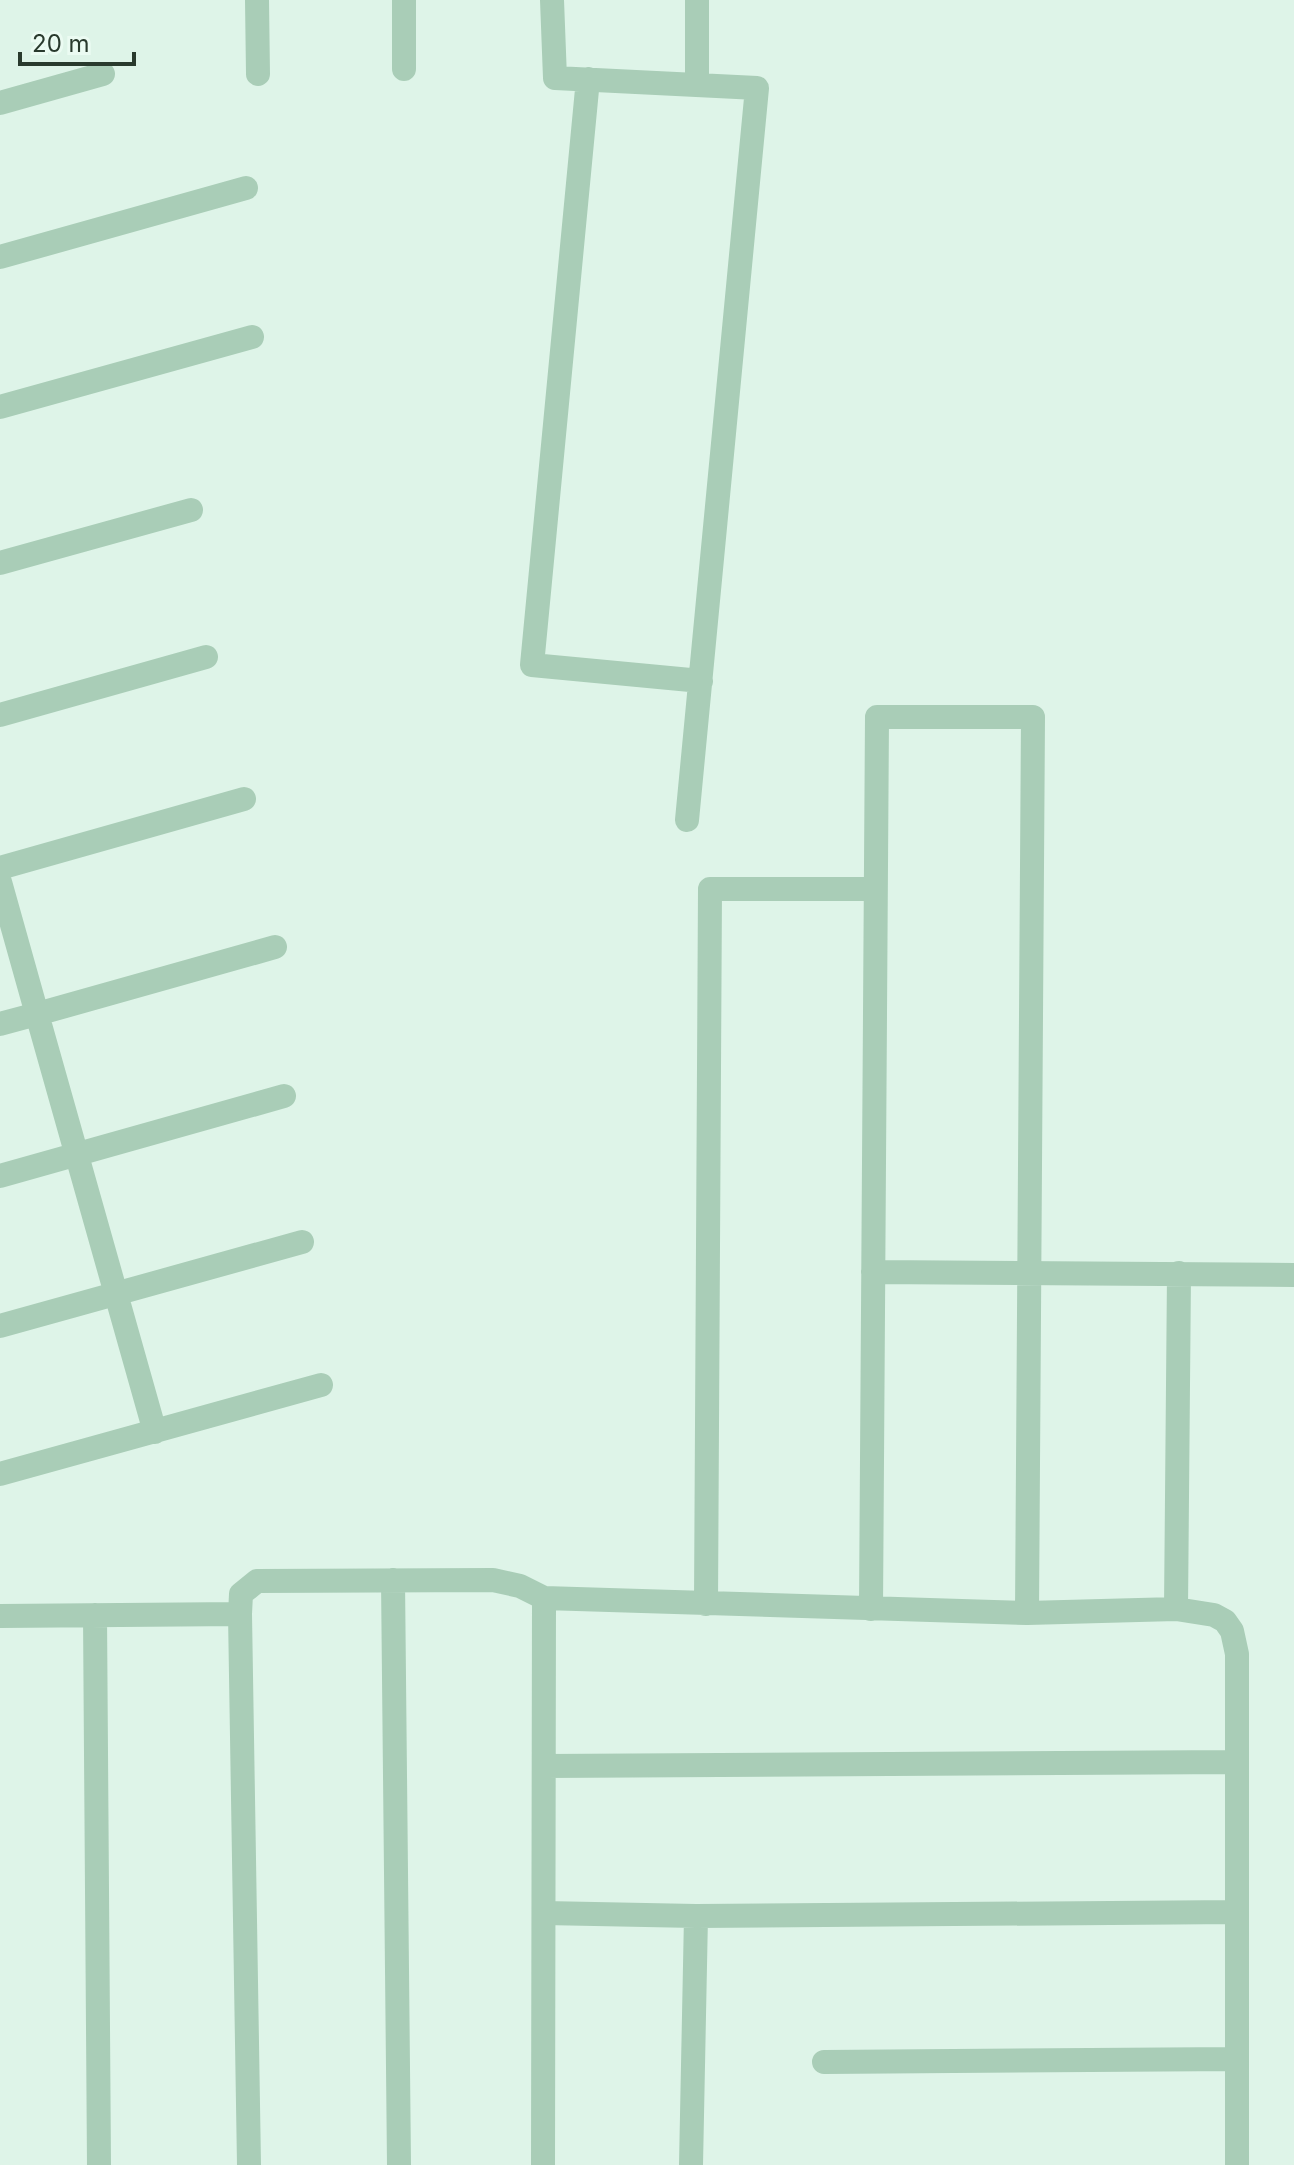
<svg xmlns="http://www.w3.org/2000/svg" width="1294" height="2165" font-family="Inter,sans-serif">
  <style>
    .lines { fill: none; stroke-linecap: round; stroke-linejoin: round }
    .street { stroke: #a9cdb7; stroke-width: 24 }
  </style>
  <rect width="100%" height="100%" fill="#def4e8"/>
  <g class="lines">
    <path class="street" d="M257,0l1,74
      M552,0l3,78 202,10 -70,732
      M404,69v-69
      M588,79l-56,586 169,16
      M697,85v-85
      M0,103l103,-29
      M0,257l246,-69
      M0,407l252,-70
      M0,563l191,-53
      M0,715l206,-58
      M0,868l244,-69
      M0,882l37,132 238,-67
      M0,1024l37,-10 118,418
      M0,1176l284,-80
      M873,1272l421,3
      M0,1326l302,-84
      M0,1474l321,-89
      M393,1580l6,585
      M706,1604l4,-715h165
      M871,1609l6,-892h156l-6,896
      M1176,1609l3,-336
      M240,1614l9,551
      M95,1615l4,550
      M0,1616l240,-2 1,-20 16,-13 236,-1 27,6 24,12 483,15 149,-4 38,6 11,6 7,10 5,23v511
      M545,1766l692,-4
      M544,1913l152,3 541,-4
      M824,2062l413,-3
      M543,2165l1,-567
      M691,2165l5,-249"/>
  </g>
  <path d="M20 52v12h114v-12" fill="none" stroke="#293a2d" stroke-width="4"/>
  <text x="32" y="52" font-size="24" fill="#293a2d" stroke="#ebfbf2" stroke-width="6" paint-order="stroke">20 m</text>
</svg>
